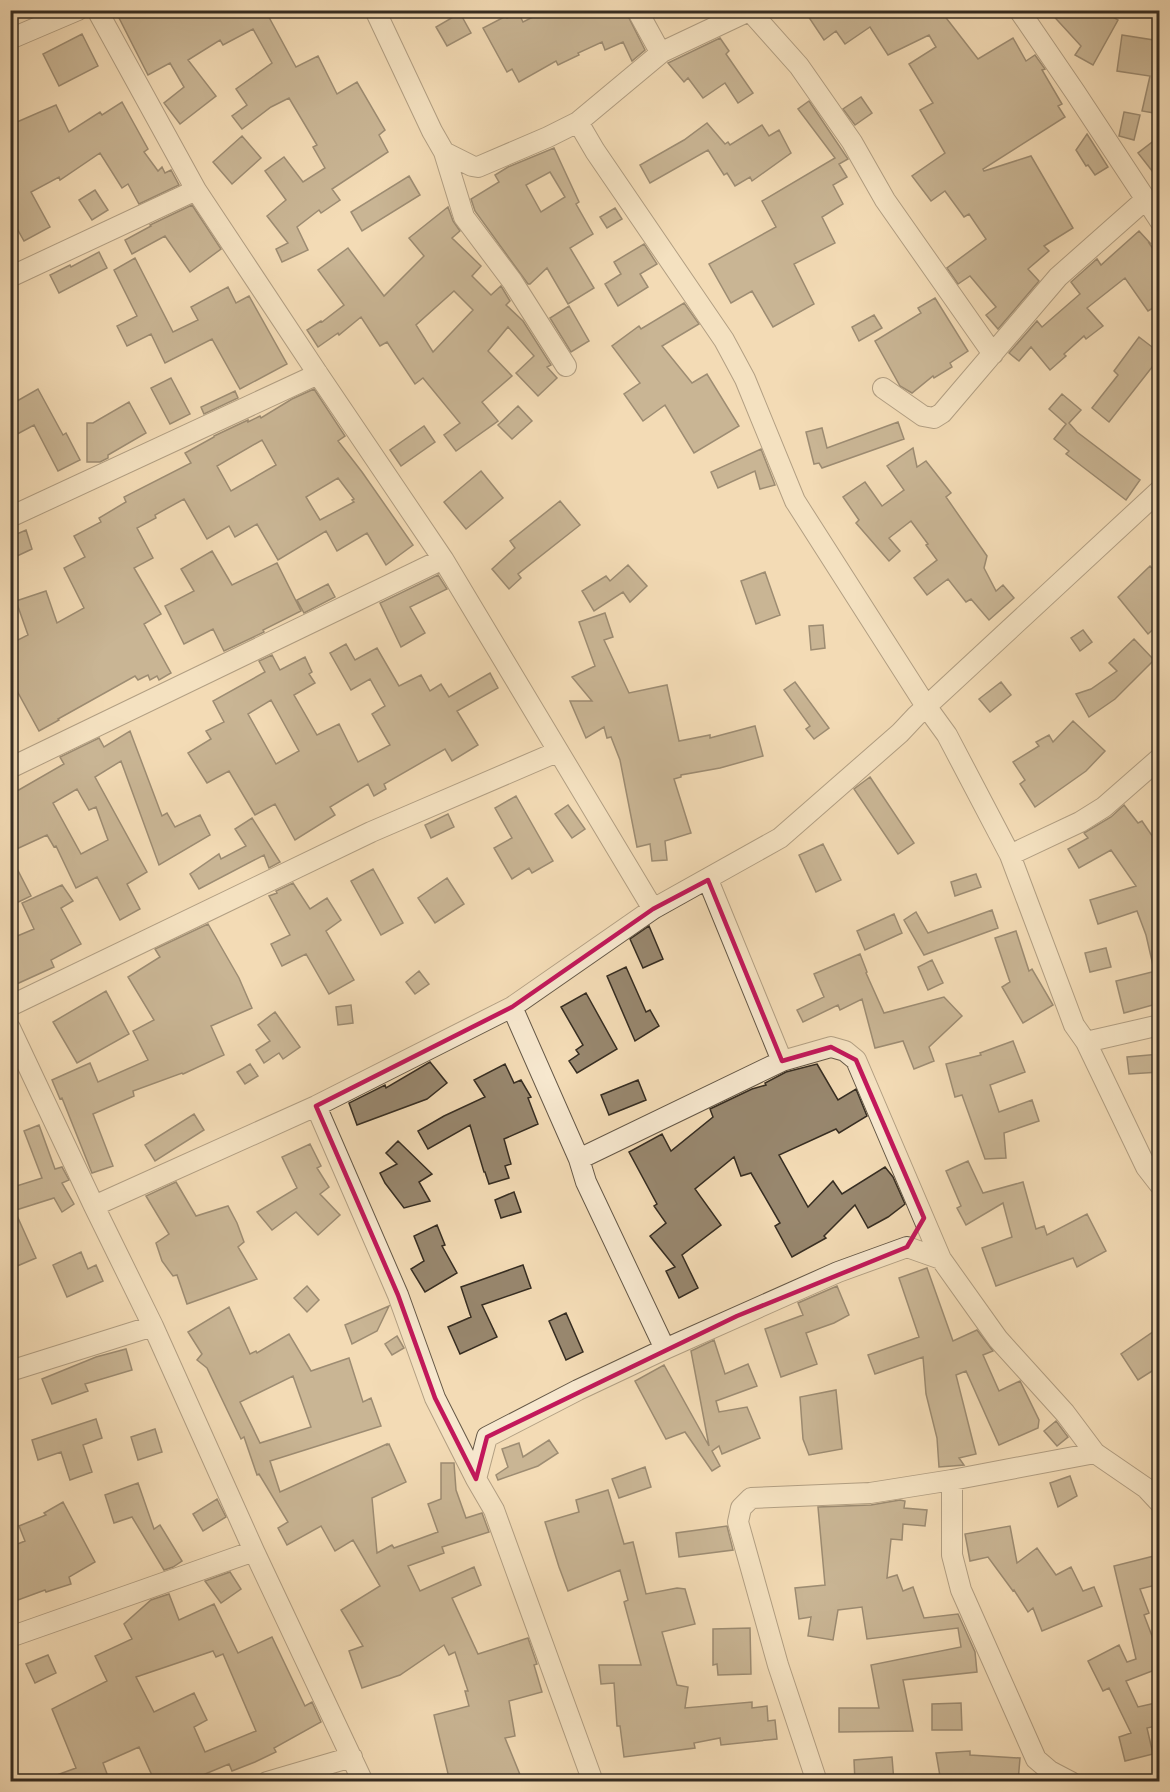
<svg xmlns="http://www.w3.org/2000/svg" width="1170" height="1792" font-family="'EB Garamond',serif">
  <style>
    .building { fill: #98876e; stroke: #362d22; stroke-width: 1.5; fill-rule: evenodd }
    .lines { fill: none; stroke-linecap: round; stroke-linejoin: round }
    .minor-casing { stroke: #655847; stroke-width: 22 }
    .minor { stroke: #f7e8cf; stroke-width: 20 }
    .marked { fill: none; stroke: #c2185b; stroke-width: 4.5; stroke-linejoin: round }
  </style>
  <rect width="100%" height="100%" fill="#f3dbb5"/>
  <filter id="stains"><feTurbulence type="fractalNoise" baseFrequency=".00333" numOctaves="4"/><feColorMatrix values="0 0 0 0 .2 0 0 0 0 .09 0 0 0 0 .02 0 0 0 .5 -.17"/></filter>
  <radialGradient id="worn" r=".72"><stop offset=".6" stop-color="#630" stop-opacity="0"/><stop offset="1" stop-color="#630" stop-opacity=".3"/></radialGradient>
  <path class="building" d="M115,10h76l3,6 11,-6h60l31,57 22,-11 19,38 20,-12 28,48 -6,5 9,17 -56,37 8,11 -19,13 -2,-3 -22,17 11,23 -26,12 -6,-13 12,-6 -21,-27 19,-16 -21,-29 19,-14 19,25 22,-14 -12,-21 4,-2 -28,-47 -18,9 -29,22 -10,-13 15,-11 -11,-16 36,-26 -19,-34 -30,16 -3,-5 -32,20 28,36 -36,28 -16,-21 20,-16 -14,-24 -22,12z
    M547,10h78l20,40 -13,11 -9,-19 -18,8 -3,-8 -24,11 1,2 -21,10 -2,-4 -37,21 -7,-13 -5,3 -24,-44 23,-12 1,2 11,-6 5,10z
    M804,10h136l38,49 35,-21 13,23 9,-6 10,14 -3,1 20,34 -4,2 7,11 -82,52 1,2 47,-15 42,72 -29,18 5,5 -21,18 11,12 -41,48 -12,-14 10,-8 -26,-31 -12,8 -11,-16 39,-29 -17,-25 -5,3 -19,-26 -14,10 -19,-25 33,-23 -25,-43 13,-7 -24,-39 27,-17 -7,-12 -41,20 -18,-28 -25,17 -9,-13 -12,9z
    M1048,10h54l16,10 -25,45 -18,-10 6,-9z
    M460,13l11,20 -24,13 -11,-19z
    M82,34l16,32 -39,20 -16,-32z
    M1122,35l38,6v73l-18,-3 8,-35 -33,-5z
    M720,38l9,13 -3,3 27,39 -15,10 -13,-20 -22,15 -15,-20 -4,4 -16,-19z
    M861,97l11,16 -17,12 -12,-16z
    M809,101l39,58 -9,5 8,13 -14,8 10,19 -21,13 13,26 -41,21 20,40 -41,23 -21,-36 -21,12 -22,-39 67,-37 -14,-26 73,-43 -37,-49z
    M122,102l26,47 -4,3 14,19 4,-4 3,6 6,-3 8,15 -40,19 -11,-20 -6,4 -22,-35 -40,27 -1,-3 -28,15 19,35 -26,14 -14,-25v-91l46,-20 13,27 31,-20 2,3z
    M1124,112l16,3 -6,25 -15,-4z
    M707,123l18,21 3,-2 2,3 32,-20 7,11 10,-6 12,23 -39,28 -2,-4 -15,9 -8,-13 -3,2 -16,-25 -58,33 -10,-18 44,-25z
    M1087,134l21,33 -13,8 -7,-10 -2,1 -10,-16z
    M242,136l19,22 -29,26 -19,-22z
    M1160,136v45l-22,-28z
    M554,148l25,54 -3,2 17,30 -23,14 24,40 -26,16 -21,-36 -17,16h-2l-53,-73 -4,-12 28,-17 -4,-7 13,-8zM550,172l15,25 -24,15 -15,-27z
    M409,176l11,19 -58,36 -11,-19z
    M95,190l13,20 -16,10 -13,-20z
    M192,205l29,44 -31,23 -25,-36 -33,18 -7,-14 26,-14 -1,-1z
    M448,207l5,14 7,10 -8,7 29,28 -9,10 19,19 10,-9 9,15 -4,4 17,16 28,44 -4,2 10,11 -19,18 -22,-23 18,-17 -26,-29 -20,24 24,25 -30,26 16,19 -42,30 -12,-16 16,-12 -37,-45 -8,6 -28,-42 -7,4 -19,-29 -22,18 -1,-2 -20,14 -11,-17 14,-9 1,1 22,-17 -26,-35 30,-22 36,48 40,-40 -15,-18zM454,291l19,19 -40,42 -17,-27z
    M615,208l7,11 -15,9 -7,-11z
    M1139,231l11,12h-1l11,16v45l-12,7 -23,-33 -38,30 16,18 -17,13 -2,-3 -20,18 2,2 -16,14 -19,-23 -12,14 -10,-8 28,-32 5,6 38,-33 -9,-12 26,-23 4,6z
    M644,244l13,20 -17,10 8,13 -30,19 -13,-22 16,-10 -7,-12z
    M99,252l8,16 -48,25 -9,-18 20,-10 1,2z
    M135,258l38,74 25,-12 -7,-13 37,-20 8,16 13,-7 38,68 -47,25 -28,-50 -47,24 -14,-29 -24,12 -10,-20 20,-10 -23,-46z
    M935,298l33,53 -18,12 2,4 -18,11 -1,-2 -21,17 -12,-7 -25,-45 46,-28 -3,-5z
    M684,303l15,21 -37,22 30,37 15,-9 32,52 -45,27 -29,-48 -22,16 -19,-27 16,-11 -28,-37 27,-20 2,3z
    M569,306l20,35 -18,11 -21,-34z
    M874,315l8,13 -23,13 -7,-14z
    M1139,337l21,16v4l-51,65 -17,-14 26,-33 -4,-4z
    M171,378l19,36 -20,10 -19,-36z
    M38,389l25,46 3,-2 14,27 -22,11 -24,-46 -24,13v-33z
    M314,389l31,47 -7,5 24,31 51,73 -27,20 -19,-32 -30,18 -11,-20 -48,29 -21,-36 -22,13 -6,-11 -22,13 -23,-40 -29,16 1,3 -19,10 16,30 -19,10 27,46 -17,10 27,49 -12,7 -2,-4 -7,4 -2,-5 -10,5 -3,-4 -77,43 1,1 -20,11 -29,-53v-34l18,-9 -12,-34 30,-10 11,32 27,-15 -20,-40 21,-11 -11,-21 27,-14 -2,-4 27,-16 -2,-5 67,-34 -6,-10 29,-16v-1l34,-16v2l12,-6 1,2 31,-19zM262,440l14,25 -45,26 -14,-25zM338,478l16,21 -2,1 2,2 -34,18 -14,-23z
    M235,391l3,7 -34,16 -3,-7z
    M1062,394l19,16 -12,13 8,9 63,48 -14,20 -60,-46 3,-3 -15,-12 12,-15 -17,-15z
    M129,402l17,31 -38,22v3l-8,4h-13v-39h6z
    M518,406l14,15 -20,18 -14,-14z
    M898,422l6,17 -82,29 -3,-5 -5,1 -8,-32 16,-4 5,20z
    M424,426l11,16 -34,24 -11,-16z
    M913,448l4,19 9,-6 25,32 -5,4 41,59 -3,12 12,23 7,-6 11,13 -25,22 -18,-21 -5,3 -18,-23 -21,16 -13,-17 23,-18 -11,-15 2,-1 -17,-23 -22,17 11,13 -11,10 -33,-38 3,-3 -16,-23 22,-15 17,24 22,-16 -17,-24z
    M761,449l14,36 -15,4 -5,-18 -37,17 -7,-16z
    M481,471l22,27 -37,31 -22,-27z
    M560,501l20,24 -62,49 3,4 -12,11 -17,-20 23,-21 -5,-7z
    M26,530l6,19 -17,8 -5,-10v-10z
    M212,551l20,34 45,-22 24,48 -38,19 1,2 -40,19 -11,-22 -29,15 -19,-38 29,-15 -13,-22z
    M628,565l19,21 -17,16 -7,-10 -29,19 -12,-20 24,-15 4,5z
    M1150,566l10,11v46l-12,11 -30,-37z
    M765,572l15,43 -24,9 -15,-43z
    M438,575l9,14 -37,18 15,26 -24,14 -21,-44z
    M328,584l7,13 -31,16 -7,-13z
    M605,613l8,24 -9,3 25,53 38,-8 12,56 31,-6v3l45,-12 8,30 -43,12 -39,7v2l-7,2 17,54 -26,8 2,19 -15,1 -2,-17 -13,3 -17,-87 -9,-23 -4,1 -3,-11 -18,11 -16,-37h22l-20,-24 23,-11 -16,-44z
    M823,625l2,23 -14,2 -2,-24z
    M1083,630l9,12 -12,9 -9,-13z
    M1134,639l20,21 -39,39 -26,18 -13,-23 15,-5 26,-18 -8,-8z
    M346,644l9,16 22,-12 22,38 22,-11 9,16 11,-7 8,13 41,-24 8,15 -41,23 21,34 -26,16 -7,-12 -61,35 2,5 -12,7 -6,-12 -38,23 5,8 -40,25 -20,-36 -20,11 -26,-44 -22,12 -19,-30 23,-14 -5,-8 18,-9 -11,-21 52,-29 -6,-11 13,-6 8,15 25,-13 7,15 -3,2 6,9 -21,12 23,40 22,-11 19,38 32,-17 -18,-31 13,-8 -15,-27 -19,11 -21,-37zM271,700l28,51 -23,13 -28,-50z
    M795,682l34,46 -15,11 -8,-10 4,-3 -26,-36z
    M1001,682l10,13 -21,17 -11,-13z
    M1073,721l32,30 -19,20 -51,36 -15,-23 5,-4 -12,-18 26,-16 -3,-4 13,-7 4,7z
    M130,731l32,85 5,-3 8,14 25,-12 10,20 -51,30 -38,-104 -26,16 52,95 -20,12 13,25 -20,11 -23,-43 -21,11 -20,-42 -2,1 -7,-12 -37,17v-57l54,-31 -4,-7 39,-19 5,9zM77,789l12,21 7,-3 12,33 -27,14 -28,-51z
    M870,777l44,66 -16,11 -44,-65z
    M516,796l37,65 -21,12 -3,-5 -17,11 -18,-31 18,-10 -17,-30z
    M568,805l17,24 -13,9 -17,-24z
    M1124,805l14,18 4,-2 15,22 -3,2 6,16v108l-6,1 -8,-35 -9,-24 -39,13 -8,-24 46,-14 -25,-36 -32,18 -11,-19 20,-11 -4,-5 27,-16z
    M448,814l6,13 -23,11 -6,-13z
    M252,818l28,44 -11,6 -5,-13 -65,34 -9,-15 29,-20 2,5 25,-13 -11,-17z
    M823,844l18,36 -25,12 -17,-37z
    M10,855l21,41 -21,10z
    M373,869l30,54 -22,12 -30,-54z
    M976,874l5,13 -26,9 -4,-14z
    M447,878l17,26 -29,19 -17,-25z
    M293,883l17,26 17,-11 14,22 -15,11 28,49 -25,14 -23,-40 -24,12 -11,-22 19,-9 -21,-39 8,-3 -1,-2z
    M62,885l11,16 -12,7 20,36 -30,16 3,7 -44,20v-48l24,-10 -12,-26z
    M992,910l6,18 -74,27 -20,-35 12,-8 12,21z
    M894,914l8,19 -37,17 -8,-19z
    M208,924l31,54 13,30 -41,18 13,29 -41,19 -1,-1 -49,18 1,5 -41,18 20,52 -21,7 -30,-75 -2,1 -8,-19 38,-17 8,19 50,-22 -15,-29 21,-11 -26,-43 32,-20 -5,-8z
    M649,926l14,33 -20,9 -13,-29z
    M1016,931l13,40 3,-2 21,36 -30,18 -21,-36 8,-5 -15,-44z
    M1106,948l5,19 -21,5 -5,-19z
    M860,954l7,18 -1,1 18,40 60,-16 18,19 -33,31 5,14 -20,8 -11,-28 -28,7 -13,-49 -22,11 -2,-5 -35,17 -6,-12 27,-13 -10,-23z
    M932,960l11,23 -15,7 -10,-23z
    M626,967l20,45 4,-2 9,16 -24,15 -28,-65z
    M1160,970v33l-36,10 -8,-32z
    M419,971l10,13 -14,10 -9,-12z
    M106,991l23,43 -52,29 -24,-41z
    M586,993l31,56 -40,24 -8,-12 10,-7 -3,-4 7,-5 -22,-38z
    M351,1005l2,18 -15,2 -2,-18z
    M275,1012l25,35 -17,12 -4,-6 -15,10 -8,-13 14,-9 -12,-16z
    M1013,1041l12,31 -35,13 9,27 33,-12 7,21 -35,12 2,25 -21,1 -23,-64 -7,2 -9,-33 35,-9 -1,-2z
    M1160,1054v18l-31,2 -2,-17z
    M430,1062l17,21 -20,16 -70,26 -8,-22 36,-18 1,3z
    M250,1064l8,12 -13,8 -8,-12z
    M505,1064l9,19 7,-3 10,17 -3,1 10,26 -34,15 7,25 -6,2 4,12 -20,6 -4,-12h-1l-14,-47 -42,24 -10,-18 26,-15 41,-19 -11,-17z
    M817,1064l21,36 18,-11 11,27 -28,17 -3,-4 -57,26 29,52 25,-26 9,13 43,-27 8,10 12,27 -17,13 -20,11 -13,-23 -31,31 2,2 -34,19 -17,-31 5,-3 -29,-50 -10,3 -7,-19 -39,32 26,36 -39,30 16,33 -19,10 -13,-27 9,-4 -25,-31 16,-13 -12,-17 3,-2 -28,-52 33,-18 9,17 42,-34 -3,-8 42,-20 14,-4 -1,-2 21,-11z
    M638,1080l8,20 -37,15 -8,-20z
    M194,1114l10,16 -49,31 -10,-16z
    M39,1125l16,44 7,-2 7,13 -7,3 12,21 -12,8 -8,-14 -38,12 -6,-17v-5l32,-10 -18,-47z
    M398,1141l34,33 -13,8 11,19 -26,7 -19,-25 -5,-10 17,-9 -11,-11z
    M310,1144l11,22 -4,2 12,19 -9,7 20,21 -22,20 -22,-23 -24,18 -15,-18 40,-24 -15,-31z
    M968,1161l15,32 40,-11 13,47 8,-3 3,9 40,-21 19,37 -29,16 -4,-9 -77,28 -14,-38 30,-11 -9,-34 -37,22 -9,-17 4,-2 -15,-35z
    M176,1182l20,34 32,-10 9,17 7,19 -6,5 19,32 -70,25 -10,-29 -4,1 -11,-15 -6,-18 13,-9 -23,-38z
    M514,1192l7,20 -20,6 -6,-18z
    M10,1200l26,58 -26,11z
    M437,1225l8,20 -3,1 15,27 -32,19 -14,-23 13,-8 -10,-25z
    M81,1252l7,17 8,-4 7,16 -36,16 -14,-32z
    M523,1265l8,23 -49,17 15,32 -37,17 -12,-27 23,-10 -10,-30z
    M927,1268l26,73 24,-11 16,21 -10,4 16,36 21,-10 19,39 -1,8 -39,17 -33,-74 -10,4 20,79 -17,4 5,7 -25,2 -2,-29 -11,-44 -3,-37 -48,17 -7,-19 51,-18 -20,-59z
    M307,1286l12,14 -12,12 -13,-14z
    M837,1286l12,29 -15,8 -28,10 11,31 -36,13 -16,-48 38,-14 -5,-12z
    M389,1306l-12,25 -25,13 -7,-19z
    M229,1307l21,47 6,-3 1,2 32,-19 22,37 38,-13 14,44 8,-4 10,28 -111,35 10,31 107,-48v1l2,-1 17,38 -34,16 5,55 15,-8 2,3 44,-16 -10,-28 13,-5v-36h13l2,27 10,28 16,-5 7,19 -47,15 2,6 -36,13 12,25 54,-24 7,18 -29,13 26,56 50,-16 9,26 -3,1 8,27 -33,9 6,35 -10,2 18,44h-73l-16,-67 35,-9 -4,-15h3l-13,-39 -6,3 -5,-10 -44,30 -38,13 -13,-37 14,-5 -22,-36 39,-24 -27,-46 -18,11 -14,-25 -34,19 -9,-17 10,-6 -29,-48 -2,1 -13,-38 -3,2 -34,-71 -10,-8 5,-6 -14,-22zM293,1376l18,51 -51,16 -20,-41z
    M566,1313l17,39 -17,8 -17,-39z
    M1160,1327v39l-22,14 -17,-26z
    M397,1336l7,12 -12,7 -7,-11z
    M714,1340l11,34 23,-10 9,22 -41,15 3,11 28,-5 13,31 -38,16 -3,-8 -7,5 8,15 -8,5 -27,-39 -19,7 -31,-58 29,-16 45,81 -18,-95z
    M126,1349l6,21 -47,14 3,7 -36,13 -10,-25 54,-22z
    M836,1390l6,59 -33,6 -6,-16 -3,-42z
    M96,1419l6,19 -19,7 9,27 -22,8 -9,-28 -23,8 -6,-20z
    M1056,1421l12,16 -11,9 -13,-15z
    M155,1429l7,23 -24,8 -7,-23z
    M549,1440l9,13 -20,13 -40,14 -2,-5 12,-8 -6,-18 17,-6 4,14z
    M645,1467l6,20 -32,11 -7,-19z
    M1070,1476l7,20 -19,11 -8,-24z
    M138,1483l16,46 6,-4 22,36 -9,6 -9,3 -32,-53 -18,6 -9,-28z
    M608,1490l16,54 9,-2 13,52 31,-6 8,1 10,35 -33,8 15,53 11,2 -3,21 67,-6v6l15,-2 1,15 7,-1 2,19 -56,6 -1,-7 -26,5 1,5 -71,9 -4,-31h-3l-3,-43 -13,1 -2,-19h42l-17,-63 4,-2 -8,-30 -52,21 -9,-24 -14,-45 34,-10 -3,-12z
    M217,1499l9,18 -23,14 -10,-17z
    M900,1500l5,1 -1,7 23,2 -2,16 -22,-2 -1,16 -11,-1 -4,39 10,-3 6,16 10,-4 11,31 34,-4 17,38 2,20 -74,8 10,51 -74,1v-24h40l-8,-43 90,-18 -3,-19 -91,11 -5,-32 -24,3 -5,30 -25,-4 3,-19 -12,2 -4,-31 30,-3 -7,-78 53,-2z
    M63,1502l32,60 -26,15 2,7 -25,8 -1,-2 -35,13v-56l15,-6 -6,-15 27,-11 -2,-2z
    M727,1526l6,24 -54,7 -3,-24z
    M1010,1526l7,37 20,-15 19,27 15,-8 12,24 11,-4 8,19 -60,25 -9,-23 -5,4 -14,-22 -1,1 -25,-34 -18,4 -5,-27z
    M1158,1555l2,29 -20,5 9,24 -5,2 16,42v11l-34,13 12,26 22,-5v23l-13,3 6,26 -28,7 -6,-24 12,-4 -22,-45 -6,3 -15,-30 31,-16 8,17 9,-3 -22,-93z
    M230,1572l11,17 -20,14 -16,-22z
    M169,1594l10,26 35,-16 24,49 34,-16 33,69 7,-4 9,20 -47,26 2,4 -21,10 -23,9 -3,-7 -43,18h-31l-16,-35 -36,16 7,19h-67v-2l33,-12 -24,-59 55,-28 -12,-25 37,-17 -8,-15 27,-24zM213,1651l3,6 7,-3 33,77 -51,21 -11,-25 13,-7 -13,-27 -40,19 -18,-35z
    M750,1628l1,46 -33,1 -1,-11 -4,1v-36z
    M48,1655l8,18 -21,10 -9,-19z
    M961,1703l1,27h-30v-26z
    M970,1751v4l50,3 -2,24h-77l-5,-29z
    M892,1757l2,25h-39l-1,-22z"/>
  <g class="lines">
    <g class="minor-casing">
      <path id="minor" d="M97,10l99,180 122,184 125,185 210,350
        M375,10l57,121 12,21 28,14 6,1 70,-30 30,-15 17,29 129,189 21,39 50,122 131,205 21,29 63,120 64,170 12,17 60,125 14,18
        M637,10l22,40 3,2
        M1019,10l56,82 85,129
        M750,11l49,55 53,76 33,58 108,154
        M10,39l68,-29
        M578,122l84,-70 89,-42
        M444,152l20,65 48,64 54,85
        M10,277l186,-87
        M883,388l40,28 11,2 8,-5 116,-136 88,-78
        M10,517l308,-143
        M10,768l433,-209
        M1010,855l70,-33 24,-15 56,-49
        M708,880l74,181
        M10,1006l361,-174 186,-80
        M512,1007l67,152 7,23 79,167
        M10,1028l84,178 59,120 101,225 109,231
        M1086,1042l74,-17
        M316,1106l82,189 37,103 41,81 18,31 99,272
        M579,1159l203,-98 49,-14 14,4 11,9 85,199 57,80 67,74 30,40 51,35 14,15
        M94,1206l222,-100 196,-99 141,-98 127,-71 120,-105 16,-17 244,-226
        M10,1371l143,-45
        M476,1479l11,-42 91,-47 87,-41 173,-77 69,-25 34,12
        M952,1480v75l9,35 75,169 14,12 21,11
        M10,1637l244,-86
        M267,1782l85,-25
        M817,1782l-39,-117 -40,-143 3,-14 10,-10 119,-5 82,-13 143,-27"/>
    </g>
    <use href="#minor" class="minor"/>
  </g>
  <path d="M0 0H1170V1792H0ZM708,880l74,181 49,-14 25,13 68,158 -17,29 -170,69 -250,121 -11,42 -41,-81 -37,-103 -82,-189 196,-99 141,-98z" fill="#f3dbb5" fill-opacity=".55" fill-rule="evenodd"/>
  <path class="marked" d="M708,880l74,181 49,-14 25,13 68,158 -17,29 -170,69 -250,121 -11,42 -41,-81 -37,-103 -82,-189 196,-99 141,-98z"/>
  <rect width="1170" height="1792" fill="none" stroke="#f3dbb5" stroke-width="36"/>
  <rect x="12" y="12" width="1146" height="1768" fill="none" stroke="#362d22" stroke-width="3"/>
  <rect x="18" y="18" width="1134" height="1756" fill="none" stroke="#362d22" stroke-width="1.5"/>
  <rect width="100%" height="100%" filter="url(#stains)"/>
  <rect width="100%" height="100%" fill="url(#worn)"/>
</svg>
